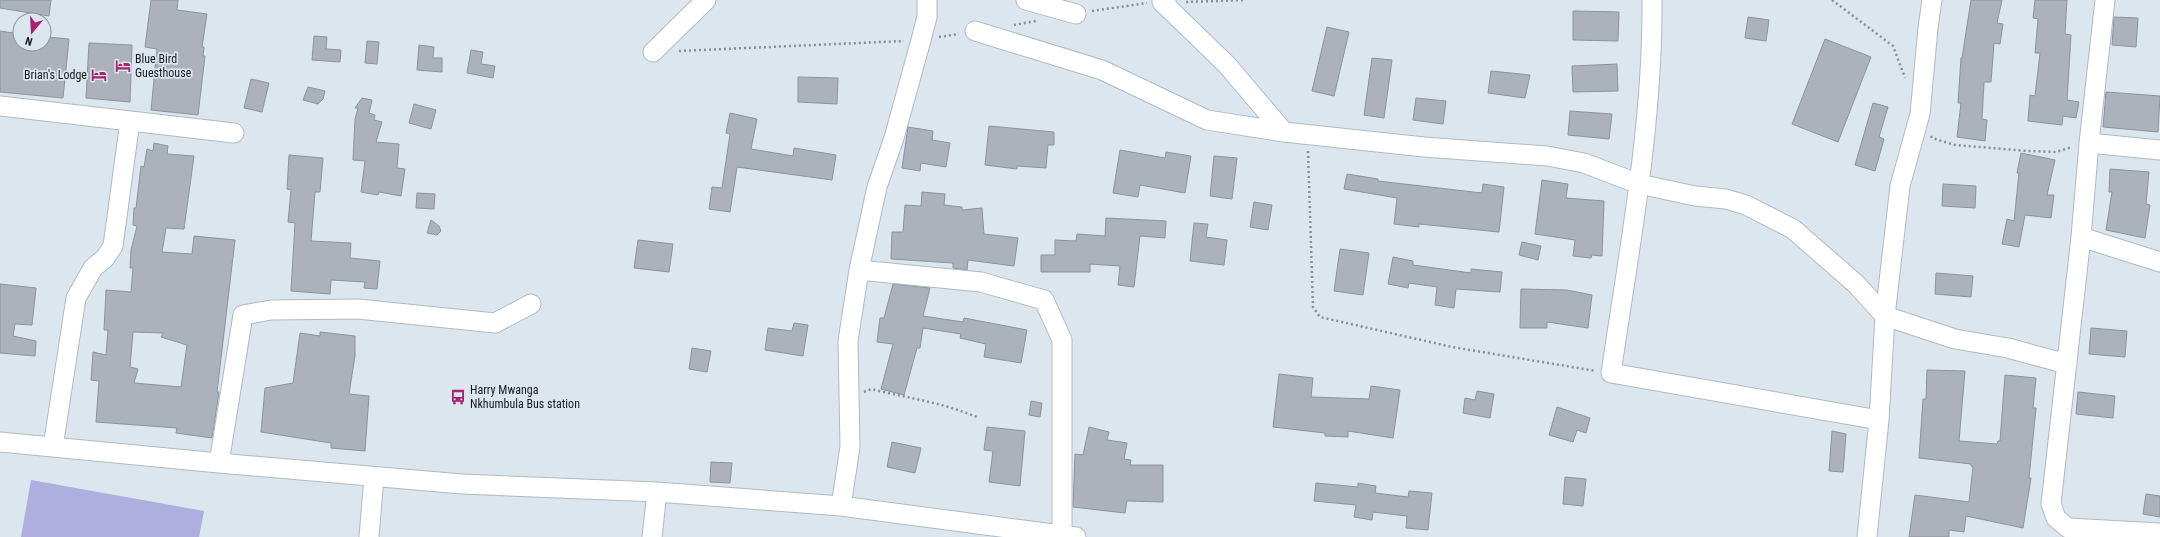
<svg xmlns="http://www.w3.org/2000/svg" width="2160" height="537" font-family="'Roboto Condensed',sans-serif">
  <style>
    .green { fill: #aeaedf }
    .building { fill: #acb2bc; stroke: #8d939c; fill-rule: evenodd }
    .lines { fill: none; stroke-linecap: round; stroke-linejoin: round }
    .minor-casing { stroke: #b0bac2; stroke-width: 21 }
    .path { stroke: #878f95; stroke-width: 2.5; stroke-dasharray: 2 3; stroke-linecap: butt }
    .minor { stroke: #fff; stroke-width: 19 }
    .labels { text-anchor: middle; stroke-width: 3.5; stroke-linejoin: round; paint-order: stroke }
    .poi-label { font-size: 12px; fill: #161a1c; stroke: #dbe6ee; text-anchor: start }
  </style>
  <rect width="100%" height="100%" fill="#dbe6ee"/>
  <path class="green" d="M31,480l173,31 -5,26h-178z"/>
  <path class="building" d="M0,0h51l-2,16 -49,-8z
    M151,0h27l-1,10 30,4 -5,33h2l-1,9h2l-7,59 -47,-5 6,-61 -12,-2z
    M1971,0h31l-5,23 6,1 -3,20 -6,-1 -3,39h-7l-2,37 5,1 -2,21 -28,-4 4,-34h-3l3,-45h1z
    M2035,0h32l-2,34 6,1 -4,65 12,2 -3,16 -13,-2 -1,9 -34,-4 2,-26 5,1 5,-43h-5l3,-34 -5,-1z
    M1573,11l46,1 -1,29 -45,-1z
    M1748,17l21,3 -3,21 -21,-3z
    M2114,17l24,1 -2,29 -24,-2z
    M1327,27l22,5 -15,64 -22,-5z
    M0,31l20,3v10h26l1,-7 22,2 -6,59 -63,-6z
    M314,36l13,1 -1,12 15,1 -1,12 -28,-2z
    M1825,39l46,18 -33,85 -46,-18z
    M367,41l12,1 -2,22 -12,-1z
    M89,43l43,2 -2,57 -44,-4z
    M419,45l15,2 -1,11h9v14l-25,-2z
    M471,50l12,2 -2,12 14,2 -2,12 -26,-5z
    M1372,58l20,2 -8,58 -20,-3z
    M1617,64l1,27 -45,1 -1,-26z
    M1491,71l39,4 -5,23 -37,-5z
    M798,77l40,1 -1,26 -39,-2z
    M251,79l18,4 -7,29 -18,-4z
    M308,87l17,4 -2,8 -5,5 -15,-4z
    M2106,92l54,4 -2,36 -55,-5z
    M362,98l10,2 -3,13 6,2 -1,5 8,2 -6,20 23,2 -2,24 8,1 -4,27 -22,-4 -1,3 -17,-3 4,-31 -12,-1 2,-41 3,-11h-3z
    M1416,98l30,3 -3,23 -30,-4z
    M1873,103l15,4 -9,30 5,2 -9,32 -20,-6z
    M414,104l22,6 -5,19 -22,-6z
    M1570,111l42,3 -3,25 -41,-4z
    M730,113l27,6 -6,30 42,7 1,-8 42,7 -4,25 -95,-13 -7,45 -21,-3 3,-22 10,1 8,-54 -4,-1z
    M989,126l65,6v13h-6l-2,23 -29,-2v3l-32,-4z
    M908,127l25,4 -1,9 18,3 -4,24 -25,-4 -1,8 -18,-3z
    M154,143l14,3 -1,8 27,2 -10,73 -18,-1 -4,24 30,2 2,-18 41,4 -18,152h2l-7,46 -36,-5 1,-5 -81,-6 3,-41 -8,-1 2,-28 13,3 2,-25h-4l2,-40 25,2 2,-24h-3l1,-18 6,-24 -4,-1 1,-17h2l5,-42 3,1 3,-18 6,2zM133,332l30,1 -2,4 26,8 -6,42 -47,-4 4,-14 -8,-2z
    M1120,150l45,8 1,-6 25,4 -6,37 -45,-8 -2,12 -25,-4z
    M2021,153l34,7 -8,35h7l-3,23 -26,-3 -6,32 -17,-3 5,-25 7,2 5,-48h-2z
    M289,155l34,3 -3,34h-5l-4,49 40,2 -1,15 30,3 -3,28 -13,-1 1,-6 -34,-2 -1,14 -39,-3 4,-68 -7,-1 3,-32 -4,-1z
    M1214,156l23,2 -5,41 -22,-3z
    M2110,169l39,3 -3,32 4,1 -5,33 -39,-8 6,-38h-3z
    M1347,174l31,5v2l104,12 1,-9 21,3 -5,45 -80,-8v3l-25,-3 3,-26 -53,-9z
    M1542,180l26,4 -2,14 38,3 -2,55 -10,-1 -1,3 -18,-2 2,-16 -40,-6z
    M1943,184l33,2 -1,22 -33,-2z
    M922,192l23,2 -1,11 18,2v3l20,-2 2,26 34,4 -4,28 -46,-6 -1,10 -14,-2v-5l-62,-4 1,-27h11l2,-27 16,1z
    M417,193l18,1 -1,15 -18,-1z
    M1254,202l18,3 -4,25 -18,-3z
    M1106,218l60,3 -1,17 -25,-2 -6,51 -16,-2 2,-19 -30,-2v8h-49v-17h14v-15l21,1 1,-7 28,2z
    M431,220l8,6 2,5 -4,4 -10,-2z
    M1194,223l14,1 -2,13 21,3 -3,25 -34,-4z
    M638,240l35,4 -4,28 -35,-4z
    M1522,242l19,4 -3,14 -19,-5z
    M1340,249l29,4 -6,42 -29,-4z
    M1393,257l20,4v4l58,8v-4l31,3 -2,20 -44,-3 -2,19 -19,-3 2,-18 -28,-4 -1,5 -20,-4z
    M1936,273l37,3 -2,21 -36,-3z
    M0,284l36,4 -4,37 -17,-1 -2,12 23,5 -1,15 -35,-3z
    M893,284l37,4 -7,28 40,6 1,-4 63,12 -6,33 -37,-6 2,-13 -26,-6 1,-4 -38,-6 -3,20h-3l-13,47 -23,-6 12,-45 -16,-2 3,-24h4z
    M1521,289l46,1 25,5 -4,33 -41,-6v6h-27z
    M794,323l14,2 -5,31 -38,-6 3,-22 24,3z
    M2091,328l36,3 -2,26 -36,-3z
    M320,332l35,4v20l-6,38 20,2 -4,55 -34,-3v-5l-70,-11 4,-44 28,-5 7,-50 20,3z
    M692,348l19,3 -4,21 -18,-3z
    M1927,370l38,1 -6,70 38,3 1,-3h2l5,-66 31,3 -3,30h3l-7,70h2l-8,50 -57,-12 -2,16 -15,-2v7h-40l6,-42 54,7 4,-35 -2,-1v-2l-52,-6 4,-59h3z
    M1279,374l34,4 -2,19 58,2 2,-13 29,4 -7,48 -45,-7v6l-23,-1v-3l-52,-6z
    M1477,391l17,3 -4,24 -27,-5 2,-15 10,2z
    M2078,392l37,4 -2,22 -37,-4z
    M1031,401l11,2 -2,14 -11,-2z
    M1557,407l33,11 -4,15 -9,-3 -4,12 -24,-7z
    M987,427l38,4 -5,55 -31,-4 4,-31 -9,-1z
    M1089,427l20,5 -2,8 20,3 -3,16 7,1 -1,5h33v37l-36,-1 -2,12 -52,-6 2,-53 8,1z
    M1832,431l14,3 -3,38 -14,-1z
    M892,442l29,6 -6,25 -28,-6z
    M711,462l21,1 -2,20 -20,-1z
    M1565,477l21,2 -3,27 -20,-2z
    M1316,483l42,4v-4l18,3 -1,7 33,4 1,-6 23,2 -4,37 -22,-2 1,-12 -34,-4 -1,8 -18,-3 2,-12 -42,-4z
    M2146,494l14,2v21l-17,-3z"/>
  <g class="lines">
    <g class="minor-casing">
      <path id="minor" d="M1026,0l50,14
        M1166,0l-4,2 65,63 57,67 140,15 123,9 37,7 55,21 56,12 31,3 20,6 47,24 63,55 29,32 70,23 53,9 59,16
        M1652,0c1,125 -23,250 -41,373l268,47
        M2105,0l-16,143 -8,94 -30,267 5,14 12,10 92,5
        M975,31l127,39 105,50 77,12
        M653,52l53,-52
        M0,106l234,27
        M2089,143l71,7
        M2081,237l79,25
        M859,270l122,12 63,18 18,40v195
        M0,442l219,21 243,21 195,8 184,14 235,31
        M53,447l23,-149 17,-30 12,-10 8,-12 17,-125
        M219,463l24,-148 28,-5 87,-1 137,14 36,-19
        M841,506l9,-59 -2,-106 11,-71 18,-83 17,-49 27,-98 6,-23v-17
        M369,537l5,-60
        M652,537l5,-45
        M1867,537l12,-117 6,-104 15,-130 20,-72 8,-86 4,-28"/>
    </g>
    <path class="path" d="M1832,0l61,46 12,32
      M1186,2l59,-2
      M1092,11l55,-8
      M1014,25l22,-4
      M939,37l20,-3
      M679,51l225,-10
      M1931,136l1,2 23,7 73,6 28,1 16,-5
      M1308,151l5,156 7,10 132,30 144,24
      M864,392l7,-3c37,9 74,14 108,29"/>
    <use href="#minor" class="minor"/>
  </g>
  <defs>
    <g id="hotel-bare" transform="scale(1.2)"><path d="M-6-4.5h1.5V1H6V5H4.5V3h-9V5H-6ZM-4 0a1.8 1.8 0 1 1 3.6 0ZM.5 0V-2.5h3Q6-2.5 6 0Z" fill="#a5226f" stroke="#dbe6ee" stroke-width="2.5" paint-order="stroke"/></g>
    <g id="bus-bare" transform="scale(1.2)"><path d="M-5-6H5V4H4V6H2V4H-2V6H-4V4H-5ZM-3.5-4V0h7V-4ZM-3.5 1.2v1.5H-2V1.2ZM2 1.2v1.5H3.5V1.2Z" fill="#a5226f" stroke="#dbe6ee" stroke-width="2.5" paint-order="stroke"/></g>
  </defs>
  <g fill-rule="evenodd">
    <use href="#hotel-bare" x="123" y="66"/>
    <use href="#hotel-bare" x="99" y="75"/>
    <use href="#bus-bare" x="458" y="397"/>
  </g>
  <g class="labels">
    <g class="poi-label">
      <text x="135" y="63">Blue Bird<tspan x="135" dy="14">Guesthouse</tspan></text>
      <text x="87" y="79" text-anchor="end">Brian's Lodge</text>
      <text x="470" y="394">Harry Mwanga<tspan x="470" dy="14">Nkhumbula Bus station</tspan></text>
    </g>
  </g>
  <g transform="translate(32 32) rotate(198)"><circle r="19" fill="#dbe6ee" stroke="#8c949a"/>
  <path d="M0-3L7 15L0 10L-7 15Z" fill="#a5226f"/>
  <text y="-6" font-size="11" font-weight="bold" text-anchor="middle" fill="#161a1c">N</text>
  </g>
</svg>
